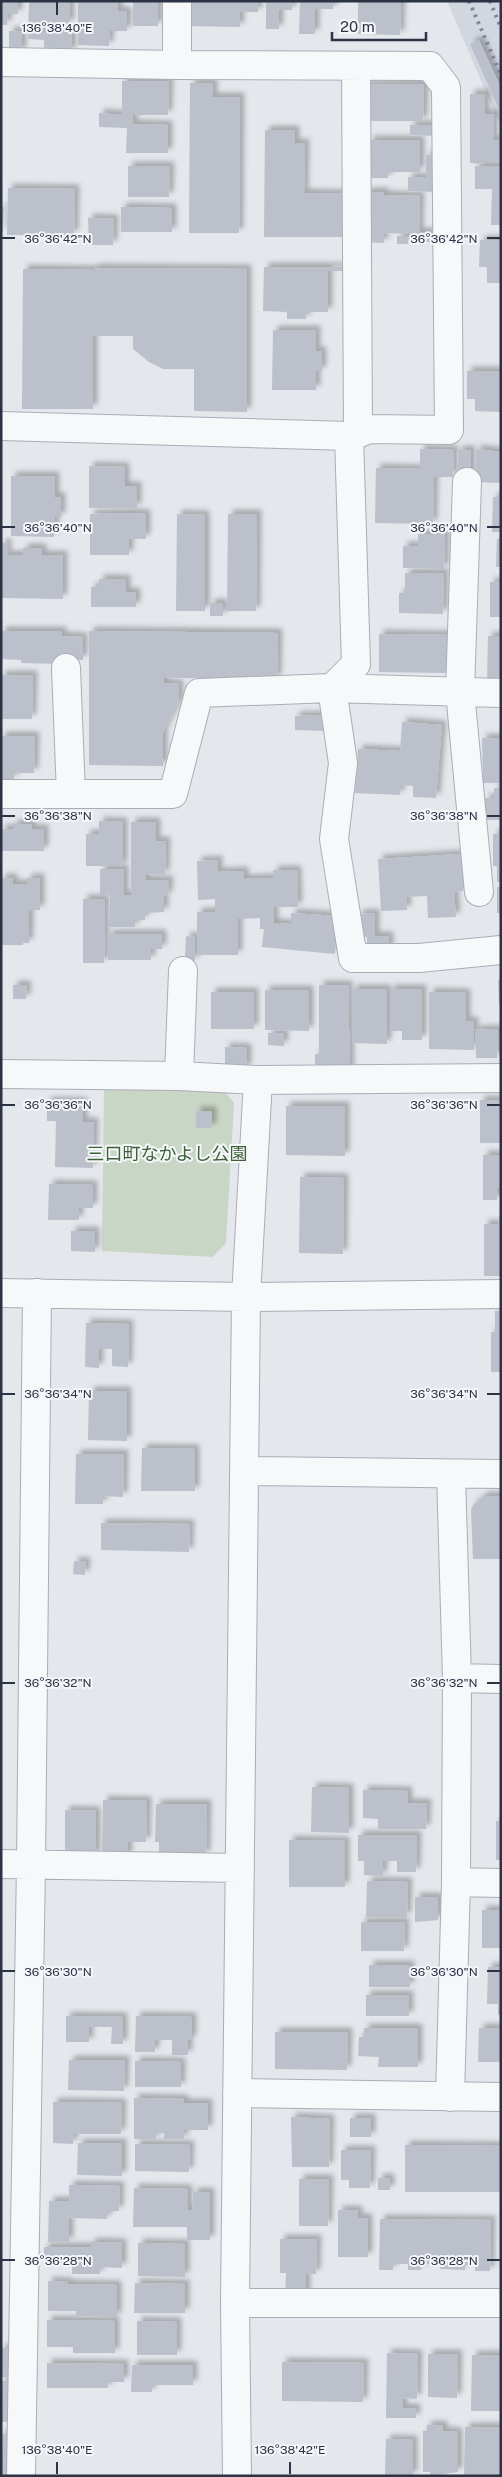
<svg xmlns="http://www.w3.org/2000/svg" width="502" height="2477" font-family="'Public Sans','Noto Sans JP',sans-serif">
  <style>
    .built { fill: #d2d6de }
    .green { fill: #c9d6c5 }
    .building { fill: #bbc0ca; filter: url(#shadow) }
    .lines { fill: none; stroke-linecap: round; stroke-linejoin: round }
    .minor-casing { stroke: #a9adb7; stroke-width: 30 }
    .minor { stroke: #f7f8fa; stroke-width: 28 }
    .rail { stroke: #7d8596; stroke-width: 4; stroke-dasharray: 2.5 5; stroke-linecap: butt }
    .ticks { fill: none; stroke: #2b3345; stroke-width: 2 }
    .labels { text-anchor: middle; stroke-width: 4; stroke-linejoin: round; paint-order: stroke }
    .park-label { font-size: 18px; fill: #3e6138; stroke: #f4f6f9 }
    .ticks-label { font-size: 12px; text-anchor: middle; fill: #2b3345; stroke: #f4f6f9; stroke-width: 4; stroke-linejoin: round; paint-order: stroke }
  </style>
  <defs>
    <filter id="shadow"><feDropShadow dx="4.5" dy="-4.5" stdDeviation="2.5" flood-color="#0004"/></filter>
  </defs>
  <rect width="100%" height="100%" fill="#e4e7ec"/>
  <path class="built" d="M447,1h54v126z"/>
  <path class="green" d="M104,1089h119l11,14 -8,140 -13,14 -111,-6z"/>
  <path class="building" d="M1,1h17v13h-10l-1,11h-6z
    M29,1h41v23l-26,-1v9h28v20h-28v-12l-16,-1z
    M78,1h40v10h9v20h-17l-1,15 -31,-1z
    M133,1h25v25h-25z
    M185,1h73v11h-18v15l-55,-1z
    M266,1h26v9h-13v19h-13z
    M300,1h33v8h-18v25h-16z
    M358,1h43l-1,34 -42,-1z
    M9,31h13v21h-13z
    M479,40l22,48v26l-31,-70z
    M122,81h47l-1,34h-35v9l35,1v28h-42l1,-25 -28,-1v-14l23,2z
    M190,83h23v14h27l-1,136h-50z
    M401,84h23l-1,37h-59v-36z
    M470,94h15v20h9l-1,26h8v21h-16v3l-15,-1z
    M410,125h27v11l-27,-1z
    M265,130h30v13h10l-1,50 40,1v43h-80z
    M369,140h51v32h-32v6h-19z
    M426,155h10l-1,37 -27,-1v-14l18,1z
    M128,166h42l-1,31h-41z
    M475,166h26v59h-10l1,-36h-17z
    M8,188l67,1 -1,46h-67z
    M365,192h19v3l36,1 -1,36h11v10h-18l-1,-8 -27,-1v10l-20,-1z
    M1,207h3l-1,25h-2z
    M121,207l51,1v24h-51z
    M88,218l26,1 -1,26h-24z
    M397,236h11v8h-11z
    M480,240h21v43h-14v-16h-8z
    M264,267h81v4h-17v41h-22v7h-19v-7l-24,-1z
    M94,268l153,1v143l-53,-1v-42h-31l-14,-7 -16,-13v-13h-40v73h-71l1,-140 71,1z
    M273,330h43v21h6v20h-6v19h-44z
    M467,371h34v41l-26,-1v-12h-8z
    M420,449l34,1 -1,27h-19l-1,47 -58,-1 1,-55 44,1z
    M476,449l25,3v31l-26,-1z
    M458,450h13v29h-14z
    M89,466l36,1v19h12v22h-48z
    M11,476h44v21h6v20h-6l-1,20 -43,-1z
    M493,497h8v35h-9z
    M129,513l17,1v25h-17v16h-39v-41z
    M177,514l28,1v96h-29z
    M228,514h29l-1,97h-29z
    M418,534h27l-1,35 -41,-1v-22h15z
    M497,539h4v28h-5z
    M1,543h6v12h16v-7h19v7h21v44l-61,-1z
    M405,573h39l-1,41 -44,-1v-20h6z
    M99,579h27v13h10v15h-45v-20h8z
    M490,582h11v35h-11z
    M210,603h13v13h-13z
    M1,631h61v5l21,1v23h-21v4l-41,-1v-3l-20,-1z
    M89,631l189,2 -1,46 -113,-1v5l15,1v17l-16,31v34l-74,-1z
    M379,634l69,1 -1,38 -68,-1z
    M488,636h13v46h-14z
    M1,675h32l-1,44h-31z
    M329,715l-1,16 -33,-1v-14z
    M402,722l40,3 -6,73 -23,-1v-11l-12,-1 -1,10 -45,-2 3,-44 42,2z
    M1,736h34l-1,37h-20v6h-13z
    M482,738h19v45h-18z
    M494,788h7v32h-16v-22h9z
    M99,821l24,1v44h-37v-32h13z
    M131,822h25v19h10l-1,34 -19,-1v6h23l-1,16 -4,-1v17l-19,1v7h-10v7h-26l1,-32h-10v-26h24v26h7z
    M13,824h19l-1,5h13v22h-43v-22h12z
    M493,834h8v48h-4v-16h-4z
    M461,854l2,37 -9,1 2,25 -28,1 -1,-22 -21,1 1,13 -26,1 -3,-52z
    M218,860v12l26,-1v8l29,-1v-8h24l1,37h-24v16l17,1v-11l46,3 -2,38 -73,-7 2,-18h-4v-11l-22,1v36h-41v-43h18v-13l-17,1 -1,-39z
    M1,878h12v6h14v-6h13v32h-11v33h-6v2h-22z
    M497,887h4v26h-4z
    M83,899h22l-1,64h-21z
    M375,913v23h14v19h-22v-18h-9v-23z
    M108,934h54v15h-11v11h-43z
    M186,936l9,1v24l-10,-1z
    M498,980h3v24h-2z
    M13,985h14l-1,14h-13z
    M319,985h29l2,86 -35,3v-20h4z
    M352,989h35v55l-35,-1z
    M390,989h32v51h-20v-9h-12z
    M265,990h44v41l-44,-1z
    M211,992h43v37h-43z
    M429,992l37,1v28h8v29l-45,-1z
    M498,1029l-1,29h-21l-1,-28z
    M268,1033h16v13l-16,-1z
    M225,1047l22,1v21h-22z
    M480,1100h21v43h-21z
    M47,1101l36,1v20h11l-1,46 -38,-1 1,-46h-9z
    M286,1106h59v50l-59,-1z
    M196,1111h16v17h-16z
    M483,1155h18v33h-4v12h-14z
    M300,1177l44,1 -1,76 -44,-1z
    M49,1184l44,1v23h-14v12h-31z
    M499,1216h2v60h-17v-52h14z
    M71,1231h24v21l-24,-1z
    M495,1311h6v61h-10v-40h4z
    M86,1323l43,1 -1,43 -16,-1v-17h-13v19l-14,-1z
    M89,1391h38v50l-39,-1z
    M142,1448l53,1v42h-54z
    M76,1454h48l-1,43 -20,-1v8h-28z
    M484,1496h17v63h-28l-2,-49 2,-5z
    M101,1523l89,1 -1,28 -88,-2z
    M74,1561l12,1 -1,13 -12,-1z
    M312,1787l37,1v45l-38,-1z
    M363,1790l45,1v12h19l-1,26h-48v-10l-15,-1z
    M103,1800l44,1 -1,41h-18v15h-26z
    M156,1804h51l-1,51h-47v-13h-4z
    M65,1810l31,1v45l-31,-1z
    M496,1821h5v39h-5z
    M358,1835h59l-1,37h-19v-11h-14v15l-19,-1v-14h-6z
    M289,1840l56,1v46h-56z
    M367,1881l41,1 -1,35h-41z
    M415,1897h23v23l-23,2z
    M482,1910h19v38h-19z
    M361,1922h44l-1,29h-43z
    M369,1965h41v22h-41z
    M488,1967h13v48h-3v-11h-11z
    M366,1995h43v21h-43z
    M66,2016l57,1v27h-12l1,-17h-23v15h-23z
    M136,2016l56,1v23h-4v15h-16v-15h-17v12h-20z
    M364,2028h54v39h-40l1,-10 -21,-1 1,-19h5z
    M479,2028h22v34h-23z
    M275,2032h73l-1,38 -72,-1z
    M69,2060h56l-1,31 -56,-1z
    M135,2061l46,1v25h-46z
    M134,2098l50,1v4h24v27h-24v9h-20v-6h-8v6h-22z
    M53,2102l69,1 -1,31h-47l-1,10 -20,-1z
    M291,2117l39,2 -1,48h-37z
    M350,2118h21v19h-21z
    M78,2143h44v33l-45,-1z
    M135,2144l55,1 -1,27 -54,-1z
    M405,2145l96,1v46h-96z
    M341,2150h30l-1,38h-21v-8h-8z
    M378,2178h12v12h-12z
    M299,2179h30l-1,47h-29z
    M69,2185l51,1 -1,25h-11l-1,8 -38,-1v24h-21l1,-41h20z
    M134,2188l54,1v21h4l1,-18h17v48h-23v-13h-54z
    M338,2210h20v8h10v39h-30z
    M380,2219l111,1 -1,51h-15v-7h-10v6l-25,-1 1,-5h-20v6h-13v-6h-15v6h-14z
    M280,2239h37l-1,35h-10v26h-21l1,-27h-6z
    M91,2242l31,1v25l-22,-1v7h-28v-13h-6v3h-22v-17h47z
    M138,2243l47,1v33l-47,-1z
    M48,2281l20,1v2l49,1v32l-41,-1v-5h-28z
    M135,2283l50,1v29h-51z
    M47,2320l68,1v32h-42v-6h-26z
    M137,2321l40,1v33h-40z
    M1,2348h13v29h-13z
    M387,2353l31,1 -1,45 -14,-1v10h13v10h-30z
    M428,2354h30l-1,44 -29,-1z
    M472,2355h28v56h-29z
    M282,2362l82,1 -1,39 -81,-1z
    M47,2363l77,1v18h-16v6h-61z
    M132,2365h61v20h-41v7h-21z
    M1,2381h12v41h-12z
    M427,2425h16v6l15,1v40l-28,4v-4h-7v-41h4z
    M465,2427h35v49h-36z
    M1,2434h6v42h-6z
    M386,2439l27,1v36h-28z"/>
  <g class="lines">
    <g class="minor-casing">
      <path id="minor" d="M177,1v64
        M1,62l176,3 253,1 16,21 3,343 -78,-1 -22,7 -348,-10
        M356,66l2,368
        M467,482l-7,210 19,200
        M66,668l5,126
        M332,688l11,75 -9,76 19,119h66l82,-8
        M332,688l24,-24 -7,-228
        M1,794h172l26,-101 133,-5 169,5
        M1,1074l178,2 79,4 243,-2
        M179,1076l4,-105
        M1,1293l245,4 255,-3
        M244,1471l257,3
        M457,1678l44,1
        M1,1864l239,4
        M456,1882l45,1
        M237,2093l264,4
        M450,2097l6,-215 1,-204 -6,-204
        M235,2303h266
        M21,2476l10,-612 6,-571
        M237,2476l-2,-173 11,-1006 12,-217"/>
    </g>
    <use href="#minor" class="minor"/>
    <path class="rail" d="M469,1l32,74
      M490,1l11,27"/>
  </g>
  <path class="ticks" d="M57,2v13M2,238h13M487,238h13M2,527h13M487,527h13M2,816h13M487,816h13M2,1105h13M487,1105h13M2,1394h13M487,1394h13M2,1683h13M487,1683h13M2,1971h13M487,1971h13M2,2260h13M487,2260h13M57,2462v12M290,2462v12"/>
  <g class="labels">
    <g class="park-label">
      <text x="167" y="1160">三口町なかよし公園</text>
    </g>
  </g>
  <g class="ticks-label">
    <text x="57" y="32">136°38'40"E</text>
    <text x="58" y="243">36°36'42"N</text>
    <text x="444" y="243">36°36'42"N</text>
    <text x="58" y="532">36°36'40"N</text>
    <text x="444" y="532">36°36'40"N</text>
    <text x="58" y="820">36°36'38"N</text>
    <text x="444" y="820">36°36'38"N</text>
    <text x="58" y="1109">36°36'36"N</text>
    <text x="444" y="1109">36°36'36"N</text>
    <text x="58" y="1398">36°36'34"N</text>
    <text x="444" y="1398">36°36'34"N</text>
    <text x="58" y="1687">36°36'32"N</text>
    <text x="444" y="1687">36°36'32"N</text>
    <text x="58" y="1976">36°36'30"N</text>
    <text x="444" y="1976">36°36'30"N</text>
    <text x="58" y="2265">36°36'28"N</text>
    <text x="444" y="2265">36°36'28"N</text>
    <text x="57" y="2454">136°38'40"E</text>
    <text x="290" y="2454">136°38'42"E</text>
  </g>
  <rect width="502" height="2477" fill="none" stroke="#2b3345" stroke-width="5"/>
  <path d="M332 32v8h94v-8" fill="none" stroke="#2b3345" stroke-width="2.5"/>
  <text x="340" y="32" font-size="15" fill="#2b3345" stroke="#f4f6f9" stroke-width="4" paint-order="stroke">20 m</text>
</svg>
